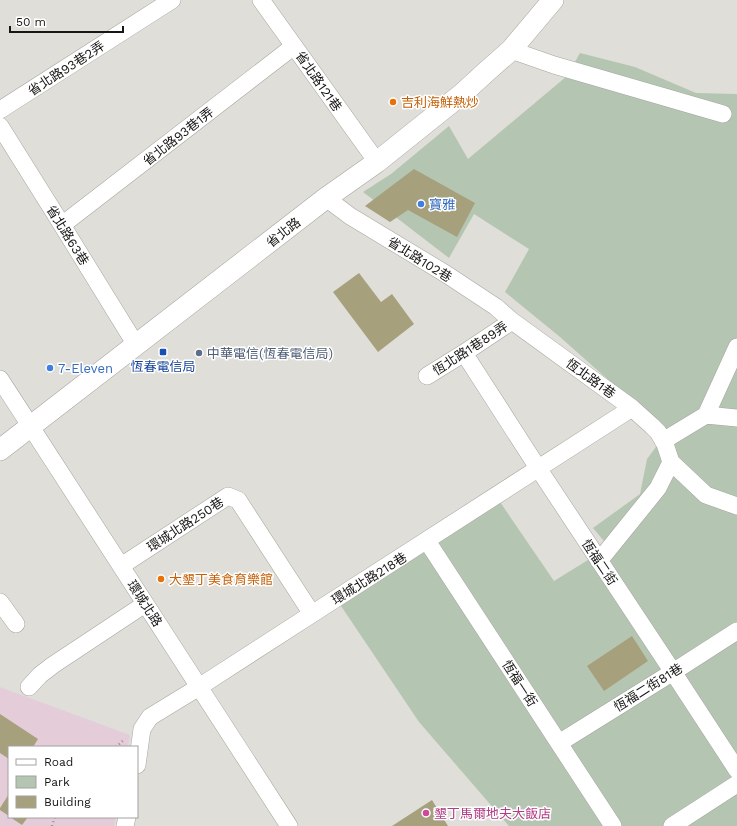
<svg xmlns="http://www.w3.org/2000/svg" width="737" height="826" font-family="'Work Sans','Noto Sans TC',sans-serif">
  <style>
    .education { fill: #e4cdd8 }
    .green { fill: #b4c6b2 }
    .building { fill: #a6a07c }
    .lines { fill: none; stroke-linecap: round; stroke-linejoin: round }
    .minor-casing { stroke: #a6a5a0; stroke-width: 18 }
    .major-casing { stroke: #a6a5a0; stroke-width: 22 }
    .path { stroke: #8f8f8b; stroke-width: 2.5; stroke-dasharray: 1 3; stroke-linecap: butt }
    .minor { stroke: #fff; stroke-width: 17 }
    .major { stroke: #fff; stroke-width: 21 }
    .food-dot { fill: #e8710a; stroke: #fff; stroke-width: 1.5 }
    .shop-dot { fill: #3f7fe0; stroke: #fff; stroke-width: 1.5 }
    .transit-dot { fill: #1a4fb4; stroke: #fff; stroke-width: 1.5 }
    .service-dot { fill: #5c6f8a; stroke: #fff; stroke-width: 1.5 }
    .hotel-dot { fill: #d1479c; stroke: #fff; stroke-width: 1.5 }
    .labels { text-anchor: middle; stroke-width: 3; stroke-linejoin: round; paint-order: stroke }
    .street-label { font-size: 13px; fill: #161614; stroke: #fff }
    .food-label { font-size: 13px; fill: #c56008; stroke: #fff; text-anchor: start }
    .shop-label { font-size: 13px; fill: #366cbe; stroke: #fff; text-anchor: start }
    .service-label { font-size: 13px; fill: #4e5e75; stroke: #fff; text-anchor: start }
    .transit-label { font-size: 13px; fill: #164399; stroke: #fff }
    .hotel-label { font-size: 13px; fill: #b23c85; stroke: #fff; text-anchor: start }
  </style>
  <rect width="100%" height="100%" fill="#dfded9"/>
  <path class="education" d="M0,687l130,48 -2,12h-119v70h107l-2,9h-114z"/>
  <path class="green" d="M580,53l55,14 61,26 41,1v732h-228l-90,-104 -82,-122 161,-101 56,82 55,-34 -16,-19 47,-34 7,-35 20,-27 -107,-95 -55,-45 24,-43 -55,-35 -25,44 -86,-66 28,-18 58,-48 19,33 99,-83z"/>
  <path class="building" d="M414,169l61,34 -18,34 -49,-27 -18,12 -25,-16z
    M359,273l22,29 11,-8 22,30 -36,28 -45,-60z
    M632,636l16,25 -44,30 -17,-25z
    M0,714l38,25 -5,8h-24v12l-9,-6z
    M9,794v22l-9,-6v-2z
    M432,800l16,26h-56z
    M10,817h18l-6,8z"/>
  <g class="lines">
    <g class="minor-casing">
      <path id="minor" d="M261,0l116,162
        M511,50l43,15 169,49
        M0,110l172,-110
        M0,126l62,99 74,120
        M326,198l24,18 96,58 50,33 16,14 120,87 20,18 6,6 7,12 6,18 -13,26 -59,73
        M62,225l232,-179
        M464,353l74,115 135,204 64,98
        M427,376l37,-23 48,-32
        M0,379l289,447
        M706,415l31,-68
        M663,441l43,-26 31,3
        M671,462l35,33 31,11
        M427,541l186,285
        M121,566l107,-70 10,4 74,114
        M0,602l16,22
        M29,687l11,-12 13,-10 92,-61
        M559,743l114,-71 64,-41
        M137,765l5,-36 8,-12 49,-30 113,-73 320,-206
        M125,826l2,-9
        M672,826l65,-42"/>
    </g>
    <g class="major-casing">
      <path id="major" d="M0,450l326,-252 51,-36 85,-68 24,-22 25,-22 42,-50"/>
    </g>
    <path class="path" d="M116,747l9,-8
      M52,826l3,-9"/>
    <use href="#minor" class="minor"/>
    <use href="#major" class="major"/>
  </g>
  <g class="food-dot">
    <circle cx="393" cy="102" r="4"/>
    <circle cx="161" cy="579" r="4"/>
  </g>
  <g class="shop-dot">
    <circle cx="421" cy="204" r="4"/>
    <circle cx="50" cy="368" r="4"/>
  </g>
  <rect class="transit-dot" x="159" y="348" width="8" height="8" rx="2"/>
  <circle class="service-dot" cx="199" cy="353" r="4"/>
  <circle class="hotel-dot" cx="426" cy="813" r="4"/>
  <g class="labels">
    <g class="street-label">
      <text transform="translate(66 68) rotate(-33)" y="5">省北路93巷2弄</text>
      <text transform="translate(319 81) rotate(55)" y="5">省北路121巷</text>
      <text transform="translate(178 136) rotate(-38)" y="5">省北路93巷1弄</text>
      <text transform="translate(283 232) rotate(-38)" y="5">省北路</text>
      <text transform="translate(68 235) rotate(58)" y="5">省北路63巷</text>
      <text transform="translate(420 259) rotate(32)" y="5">省北路102巷</text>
      <text transform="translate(470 348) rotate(-33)" y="5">恆北路1巷89弄</text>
      <text transform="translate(591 378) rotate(36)" y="5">恆北路1巷</text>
      <text transform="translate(185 524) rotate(-33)" y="5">環城北路250巷</text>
      <text transform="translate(600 562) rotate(56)" y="5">恆福二街</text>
      <text transform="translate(369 578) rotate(-32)" y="5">環城北路218巷</text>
      <text transform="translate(145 603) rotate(57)" y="5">環城北路</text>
      <text transform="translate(520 683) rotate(57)" y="5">恆福一街</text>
      <text transform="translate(648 687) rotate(-32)" y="5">恆福二街81巷</text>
    </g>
    <g class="food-label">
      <text x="401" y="107">吉利海鮮熱炒</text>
      <text x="169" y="584">大墾丁美食育樂館</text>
    </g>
    <g class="shop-label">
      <text x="429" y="209">寶雅</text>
      <text x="58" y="373">7-Eleven</text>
    </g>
    <g class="service-label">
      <text x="207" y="358">中華電信(恆春電信局)</text>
    </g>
    <g class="transit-label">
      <text x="163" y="371">恆春電信局</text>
    </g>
    <g class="hotel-label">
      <text x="434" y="818">墾丁馬爾地夫大飯店</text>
    </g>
  </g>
  <rect x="8" y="746" width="130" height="72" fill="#ffffff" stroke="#a2a2a1"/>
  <rect x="16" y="759" width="20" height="6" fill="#ffffff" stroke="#a2a2a1"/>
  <text x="44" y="766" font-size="12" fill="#161614">Road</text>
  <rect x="16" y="776" width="20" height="12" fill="#b4c6b2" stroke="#a2a2a1"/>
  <text x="44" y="786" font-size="12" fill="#161614">Park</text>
  <rect x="16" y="796" width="20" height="12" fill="#a6a07c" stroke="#a2a2a1"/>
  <text x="44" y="806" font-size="12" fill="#161614">Building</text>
  <path d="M10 26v6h113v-6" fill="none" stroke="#161614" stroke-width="2"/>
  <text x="16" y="26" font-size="12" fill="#161614" stroke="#ffffff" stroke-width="3" paint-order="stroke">50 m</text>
</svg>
